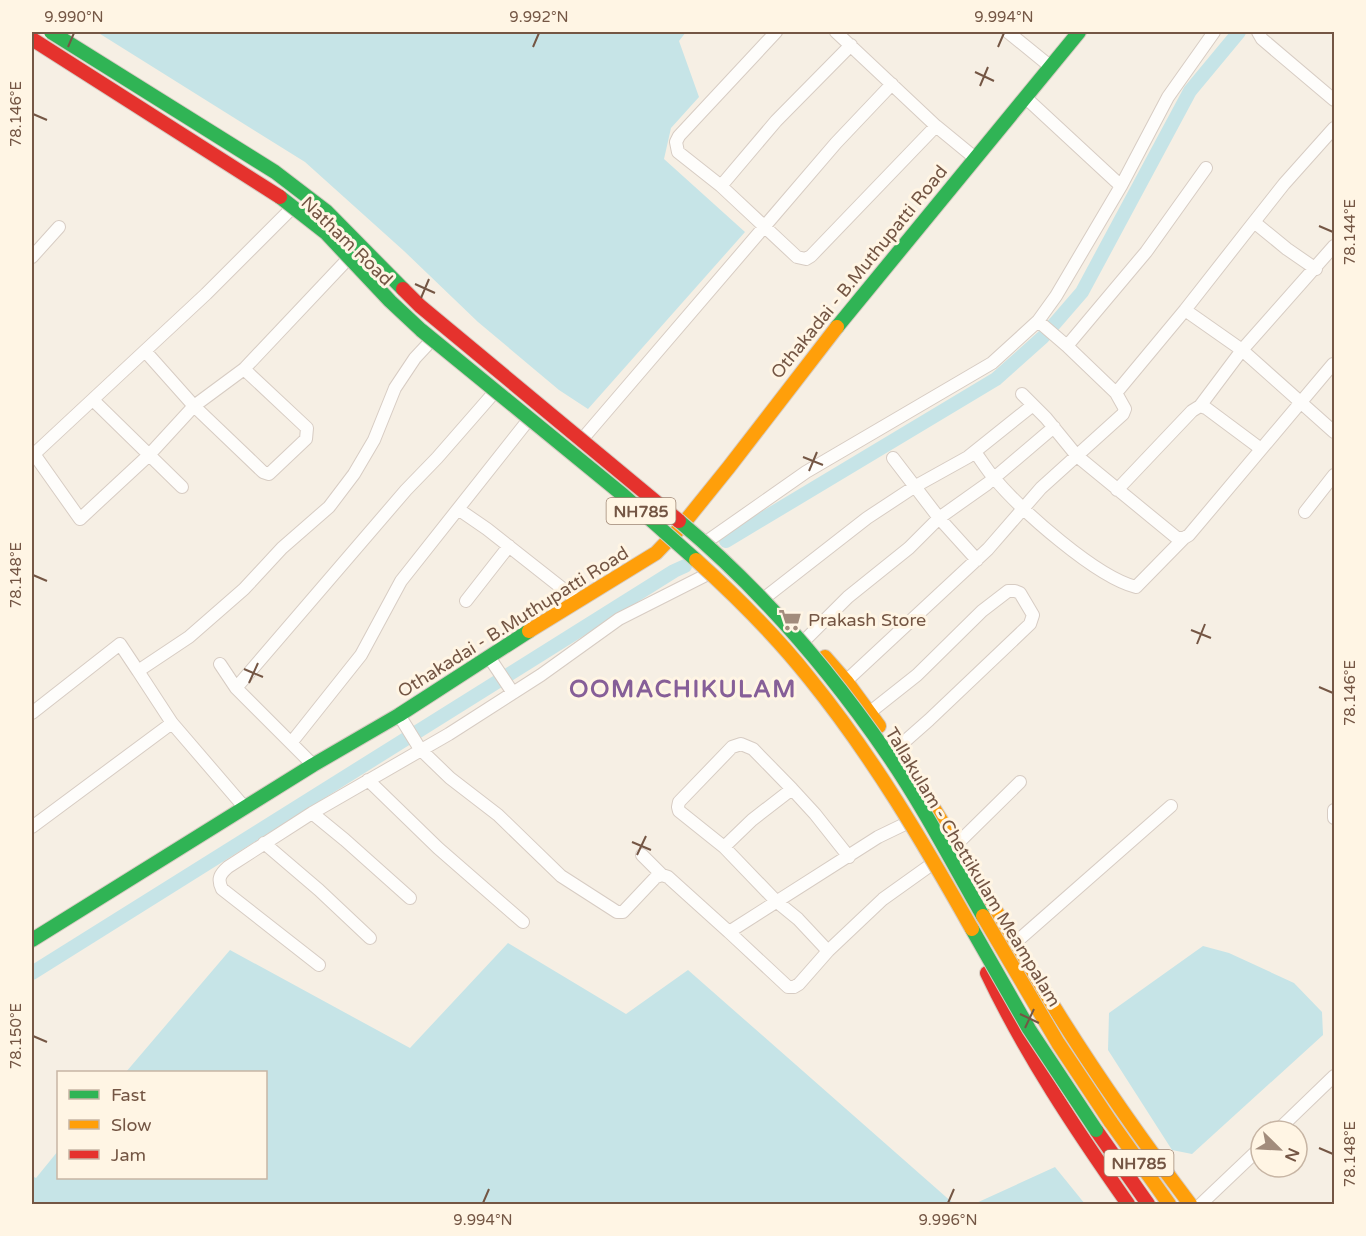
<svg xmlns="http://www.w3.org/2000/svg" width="1366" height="1236" font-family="'Varela Round',sans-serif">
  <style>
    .water { fill: #c6e4e7 }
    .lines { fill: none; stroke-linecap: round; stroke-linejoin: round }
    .canal { stroke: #c6e4e7; stroke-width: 14 }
    .street-casing { stroke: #d7ccc3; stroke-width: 14 }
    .fast-casing { stroke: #d6cbc1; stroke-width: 16 }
    .slow-casing { stroke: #d6cbc1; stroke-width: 16 }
    .jam-casing { stroke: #d6cbc1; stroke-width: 16 }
    .street { stroke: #fefdfb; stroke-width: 12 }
    .fast { stroke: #30b455; stroke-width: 14 }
    .slow { stroke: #ff9f0a; stroke-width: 14 }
    .jam { stroke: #e5322d; stroke-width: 14 }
    .fast-bridge-casing { stroke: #d5cbc2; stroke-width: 16; stroke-linecap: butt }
    .slow-bridge-casing { stroke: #d5cbc2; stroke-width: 16; stroke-linecap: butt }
    .jam-bridge-casing { stroke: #d5cbc2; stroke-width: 16; stroke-linecap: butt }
    .fast-bridge { stroke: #30b455; stroke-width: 14 }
    .slow-bridge { stroke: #ff9f0a; stroke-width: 14 }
    .jam-bridge { stroke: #e5322d; stroke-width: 14 }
    .ticks { fill: none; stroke: #745644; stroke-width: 2 }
    .labels { text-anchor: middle; stroke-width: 6; stroke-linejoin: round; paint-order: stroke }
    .shield { fill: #fff5e4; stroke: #9e8674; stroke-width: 1.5 }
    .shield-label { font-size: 16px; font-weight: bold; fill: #745644 }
    .street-label { font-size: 18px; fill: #745644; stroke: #fff5e4 }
    .poi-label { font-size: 18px; fill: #745644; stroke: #fff5e4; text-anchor: start }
    .district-label { font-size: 24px; font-weight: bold; letter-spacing: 1.5px; fill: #865f98; stroke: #fff5e4 }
    .neatline { fill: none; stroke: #745644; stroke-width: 2 }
    .ticks-label { font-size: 15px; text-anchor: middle; fill: #745644 }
  </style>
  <rect width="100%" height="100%" fill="#f6efe4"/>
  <path class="water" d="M97,32h589l-7,9 20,56 -28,31 -7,31 81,73 -157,177 -29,-19 -81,-68 -74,-71 -99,-89z
    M508,943l118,71 62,-44 266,234h-922v-28l4,2 22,-27v27h208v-106h-140l104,-122 180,98z
    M1203,946l26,7 65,30 28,29 1,23 -131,119 -20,-4 -64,-100 1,-37z
    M1055,1167l30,37h-111z"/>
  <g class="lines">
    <path class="canal" d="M726,541l270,-162 47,-42 39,-45 108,-201 49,-59
      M32,973l642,-402 11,-5"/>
    <g class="street-casing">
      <path id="street" d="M776,32l-97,104 -3,6 2,10 43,34 76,71 9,2 5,-3 125,-130
        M836,32l100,94 39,32
        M1008,32l43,35
        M1258,32l4,7 72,61
        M1026,98l95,88
        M721,186l55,-65 75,-76
        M1334,246l-92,104 92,82
        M32,257l27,-30
        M1316,269l-29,-20 -33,-27 30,-38 50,-56
        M1185,310l57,40 -42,56
        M1038,321l29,25 79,-94 60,-84
        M145,351l49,55 69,66 6,2 37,-35 1,-11 -63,-59
        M1116,393l69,-83 69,-88
        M1022,394l24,24 31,38 100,82h7l5,-3 144,-171
        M93,400l89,87
        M585,436l251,-293 56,-59
        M975,452c6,8 12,18 19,26 28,33 102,99 142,109l48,-49
        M34,454l46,65 69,-64 45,-49 50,-37 102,-108
        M32,456l174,-162 84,-84
        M893,458l46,60 38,42
        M1117,490l75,-79 8,-5 6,2 55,41
        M458,509l29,20 90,71
        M1305,512l29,-37
        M709,540l97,-68 186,-109 46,-42 18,-25 65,-110 47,-89 46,-65
        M767,596l100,-78 47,-31 54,-30 65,-52
        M466,601l43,-55
        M807,638l41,-41 61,-49 30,-30 48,-34 67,-57
        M489,657l24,36
        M220,664l16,24 77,77
        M846,681l142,-132 53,-61 82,-74 2,-5 -9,-16 -49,-47
        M236,688l170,-198 31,-32 55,-63
        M32,713l88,-69 18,27
        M869,713l48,-38 65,-64 26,-20h7l5,2 13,22 -3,9 -101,96 -34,30
        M399,715l21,34 30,29 48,37 63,61 56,36h6l33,-35 6,-2 6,2 61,55 149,-95 29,-14
        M291,743l70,-88 40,-74 125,-158
        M368,780l70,68 85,74
        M245,808l-73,-85 -34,-52 51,-34 55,-48 38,-41 47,-41 25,-33 20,-34 21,-52 20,-30 14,-15
        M1334,810v8
        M312,813l33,27 65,58
        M32,827l140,-104
        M264,843l55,47 51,48
        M957,844l63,-62
        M724,847l-45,-36 -1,-4 1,-5 53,-55 9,-3 12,5 39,40
        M642,855l20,20
        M729,932l59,55h6l5,-3 29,-33 55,-52 49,-35
        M1015,943l156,-137
        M828,951l-30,-32 -22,-18 -52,-54 28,-27 40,-31 23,25 34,43
        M319,965l-97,-76c-5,-10 -2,-15 6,-22l84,-54 137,-79 92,-59 78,-56 89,-45
        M1277,1131l57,-55
        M1201,1204l60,-57"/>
    </g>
    <g class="fast-casing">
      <path id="fast" d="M837,327l242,-295
        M32,940l281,-175 86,-50 130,-84"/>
    </g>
    <g class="slow-casing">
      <path id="slow" d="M529,631l127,-78 23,-24 50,-62 108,-140
        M825,657l21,24 33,45
        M896,750c52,77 97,158 145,236 46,76 96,148 149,218
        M1110,1121l59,83"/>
    </g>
    <g class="jam-casing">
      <path id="jam" d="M987,973c39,82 89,157 141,231
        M1096,1130l52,74"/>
    </g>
    <use href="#street" class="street"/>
    <use href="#fast" class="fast"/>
    <use href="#slow" class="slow"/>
    <use href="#jam" class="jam"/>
    <g class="fast-bridge-casing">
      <path id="fast-bridge" d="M51,32l224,140 51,39 77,78
        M280,197l46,36 64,68 31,29 202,165 73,65
        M679,521c80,67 150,148 209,234 35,51 64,107 95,161
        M972,929l57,100 67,101"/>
    </g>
    <g class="slow-bridge-casing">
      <path id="slow-bridge" d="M696,560c41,37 80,76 114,119 63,78 113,163 162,250
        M983,916l75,127 52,78"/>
    </g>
    <g class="jam-bridge-casing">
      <path id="jam-bridge" d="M32,39l248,158
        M403,289l17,17 259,215"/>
    </g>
    <use href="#fast-bridge" class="fast-bridge"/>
    <use href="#slow-bridge" class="slow-bridge"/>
    <use href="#jam-bridge" class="jam-bridge"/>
  </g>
  <path class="ticks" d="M68,47l6,-14M533,47l6,-14M998,47l6,-14M975,72l19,9M980,86l8,-19M33,114l14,6M1319,226l14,6M415,284l20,9M421,298l8,-19M803,457l20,8M809,471l8,-19M33,575l14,6M1191,630l20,8M1197,644l8,-20M244,669l19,8M249,683l9,-20M1319,687l14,6M632,842l19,8M637,855l9,-19M1020,1014l19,9M1025,1028l9,-19M33,1036l14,6M1319,1148l14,6M483,1203l6,-14M948,1203l6,-14"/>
  <defs>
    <g id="supermarket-bare" transform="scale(1.8)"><path d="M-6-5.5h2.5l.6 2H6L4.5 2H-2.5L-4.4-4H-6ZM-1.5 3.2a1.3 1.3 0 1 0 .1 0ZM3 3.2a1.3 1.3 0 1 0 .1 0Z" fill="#a28c7c" stroke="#fff5e4" stroke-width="2.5" paint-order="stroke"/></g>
  </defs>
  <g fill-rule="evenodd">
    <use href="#supermarket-bare" x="790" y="620"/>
  </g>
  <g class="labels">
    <g class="shield">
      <rect x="606.5" y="498" width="69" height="26" rx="4.5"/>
      <rect x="1104.5" y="1150" width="69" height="26" rx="4.5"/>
    </g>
    <g class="shield-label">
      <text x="641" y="517">NH785</text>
      <text x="1139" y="1169">NH785</text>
    </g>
    <g class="street-label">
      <text transform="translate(347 241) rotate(44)" y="6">Natham Road</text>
      <text transform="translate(859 272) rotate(-51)" y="6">Othakadai - B.Muthupatti Road</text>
      <text transform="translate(513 622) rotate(-32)" y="6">Othakadai - B.Muthupatti Road</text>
      <text transform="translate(973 867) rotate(59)" y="6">Tallakulam - Chettikulam Meampalam</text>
    </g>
    <g class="poi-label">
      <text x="808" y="626">Prakash Store</text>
    </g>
    <g class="district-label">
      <text x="683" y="697">OOMACHIKULAM</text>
    </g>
  </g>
  <rect width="1366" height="1236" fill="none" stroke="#fff5e4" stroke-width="66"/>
  <rect x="57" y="1071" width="210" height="108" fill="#fff5e4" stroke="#c7b5a4" stroke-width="1.5"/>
  <rect x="69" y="1090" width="30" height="9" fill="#30b455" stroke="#c7b5a4" stroke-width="1.5"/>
  <text x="111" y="1101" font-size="18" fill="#745644">Fast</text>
  <rect x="69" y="1120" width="30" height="9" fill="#ff9f0a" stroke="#c7b5a4" stroke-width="1.5"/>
  <text x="111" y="1131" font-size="18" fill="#745644">Slow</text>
  <rect x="69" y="1150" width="30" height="9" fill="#e5322d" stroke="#c7b5a4" stroke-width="1.5"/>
  <text x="111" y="1161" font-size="18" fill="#745644">Jam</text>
  <g transform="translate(1279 1149) rotate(114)"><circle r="28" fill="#fff5e4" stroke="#c7b5a4" stroke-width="1.5"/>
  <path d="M0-4.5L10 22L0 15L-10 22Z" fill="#a28c7c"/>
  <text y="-9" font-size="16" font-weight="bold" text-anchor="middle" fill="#745644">N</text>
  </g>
  <rect x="33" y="33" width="1300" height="1170" class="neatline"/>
  <g class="ticks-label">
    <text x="74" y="22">9.990°N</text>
    <text x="539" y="22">9.992°N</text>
    <text x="1004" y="22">9.994°N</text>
    <text transform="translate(16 114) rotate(-90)" y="5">78.146°E</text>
    <text transform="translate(1350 232) rotate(-90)" y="5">78.144°E</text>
    <text transform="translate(16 575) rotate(-90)" y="5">78.148°E</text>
    <text transform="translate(1350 693) rotate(-90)" y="5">78.146°E</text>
    <text transform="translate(16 1036) rotate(-90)" y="5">78.150°E</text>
    <text transform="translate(1350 1154) rotate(-90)" y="5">78.148°E</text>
    <text x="483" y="1225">9.994°N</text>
    <text x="948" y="1225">9.996°N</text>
  </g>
</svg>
